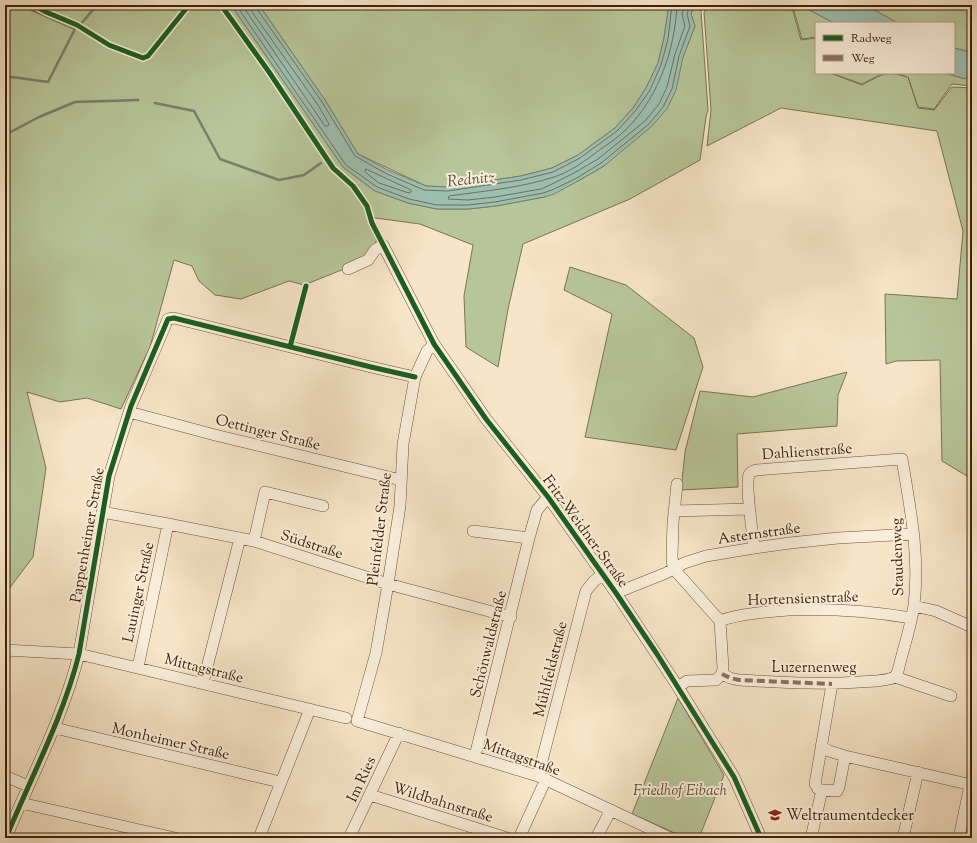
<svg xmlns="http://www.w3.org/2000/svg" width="977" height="843" font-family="'Sorts Mill Goudy',serif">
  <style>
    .green { fill: #b7c699; stroke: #7b7452 }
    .water { fill: #9dbfb0; stroke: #77806e }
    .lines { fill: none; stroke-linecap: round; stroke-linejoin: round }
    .shore { stroke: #6e705d; stroke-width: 1 }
    .stream { stroke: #77806e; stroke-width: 2.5 }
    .minor-casing { stroke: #6d5239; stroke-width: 12 }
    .minor { stroke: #f9eeda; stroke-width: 11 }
    .quiet { stroke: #8d6e63; stroke-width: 4; stroke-dasharray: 8 4; stroke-linecap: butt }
    .cycleway-casing { stroke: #f9eeda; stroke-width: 8 }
    .cycleway { stroke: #1b5e20; stroke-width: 5 }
    .labels { text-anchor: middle; stroke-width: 4; stroke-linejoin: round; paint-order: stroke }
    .street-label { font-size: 15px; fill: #3f210a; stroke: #f9eeda }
    .park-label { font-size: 15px; font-style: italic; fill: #5d4a2e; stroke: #f9eeda }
    .poi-label { font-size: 15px; fill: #3f210a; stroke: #f9eeda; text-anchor: start }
    .water-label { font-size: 16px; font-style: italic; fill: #5b503c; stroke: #f9eeda }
  </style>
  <rect width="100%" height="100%" fill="#f6e5c6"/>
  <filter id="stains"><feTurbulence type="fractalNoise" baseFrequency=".005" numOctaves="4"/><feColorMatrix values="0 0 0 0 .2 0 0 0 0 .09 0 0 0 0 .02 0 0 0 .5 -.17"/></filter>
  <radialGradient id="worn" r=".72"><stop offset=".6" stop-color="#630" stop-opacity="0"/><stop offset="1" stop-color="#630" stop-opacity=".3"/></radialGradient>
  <path class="green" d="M5,5h226l112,162 32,24 33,12 29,6h31l28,-3 48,-9 34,-16 26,-15 79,-109 12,-31 -4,-12 3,-9h11l-4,6 7,99 -2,7 -6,43 -70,39 -107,45 -15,65 -10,58 -32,-20 -2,-51 9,-51 -53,-21 -52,-7 9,22 -3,7 -15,17 -55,22 -15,-4 -48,18 -26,-4 -16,-14 -7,-15 -18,-6 -24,87 -29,62 -34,-11 -27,4 -33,-10 19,76 -13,89 -28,37z
    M259,5h410l-5,33 -6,25 -12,25 -13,20 -18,20 -37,27 -26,13 -31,8 -73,11 -22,-1 -68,-32 -33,-54z
    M708,5h32l2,3 3,-3h38l10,6 8,29 15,-2v35h14l32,12c20,-10 22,-15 45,-8l-10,-4h48l17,5 10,1v7l-20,-2 -18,25 -16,-2 -10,-30 10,31 16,2 18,-23 20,1v394l-5,-6 -25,-15 -2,-101 -44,1 -10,3 -1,-70 72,5 6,-68 -26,-100 -156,-23 -74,38 4,-36 -7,-98z
    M790,5h10l34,18h-18v14l-14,2 -9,-32z
    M865,5h107v46h-6l-12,-3v-25h-56z
    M831,73h52l-21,11z
    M570,267l56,18 68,53 9,29 -27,83 -91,-13 27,-123 -48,-24z
    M847,372l-9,23 -1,31 -100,8 1,53 -57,3 4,-38 15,-61 53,6z
    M678,698l46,77 -25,63h-13l-54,-24z"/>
  <path class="water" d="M231,5h28l66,95 33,54 30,16 38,16 22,1 73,-11 31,-8 26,-13 37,-27 18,-20 13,-20 12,-25 6,-25 5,-33h25l-3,9 4,12 -12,31 -7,33 -9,19 -16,18 -47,39 -26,15 -24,13 -10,3 -48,9 -28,3h-31l-29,-6 -33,-12 -32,-24z
    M800,5h65l33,18h-64z
    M954,48l12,3h6v28l-10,-1 -17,-5h9z"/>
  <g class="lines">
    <path class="shore" d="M236,5l110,160 31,22 32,12 28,6h31l27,-3 48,-9 9,-3 25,-12 24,-15 48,-39 14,-17 9,-18 7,-33 11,-30 -3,-12 3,-9
      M242,5l83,121h3l1,-2 -11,-19 -66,-93 -1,-7
      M256,5l1,4 65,93 33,54 32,18 37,16 24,1 73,-11 32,-8 27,-14 37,-27 19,-21 14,-20 11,-25 7,-26 4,-34
      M677,5c-2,47 -21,99 -57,130 -7,6 -15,11 -22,16 -13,10 -28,21 -44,26 -34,11 -70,14 -105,19l-1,3 20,1 27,-3 46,-8 9,-4 24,-12 24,-14 47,-38 14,-17 8,-17 8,-33 10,-28 -3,-12 3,-9
      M366,169l45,21v2l-2,1 -30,-10 -14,-11z"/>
    <path class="stream" d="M80,25l17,-20
      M5,76l43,6 27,-53 -43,-19 -7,-5
      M155,103l39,8 26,48 59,21 25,-5 17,-12
      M5,135l34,-18 36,-15 63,-2"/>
    <g class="minor-casing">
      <path id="minor" d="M348,269l20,-9 7,-10 8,-5 51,99 52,75 62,78 68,96 62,94 56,90 27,61
        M434,344l-7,7 -12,26 -12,67 -3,62 -12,78 -12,69 -19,68 181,55 132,62
        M129,412l86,23 186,45
        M677,484l-4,39 -1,33 1,12 47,53 3,47 -1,6 -6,6 -29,1 -9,6
        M674,511l75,-2
        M102,512l66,12 86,17 134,43 123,33
        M473,531l56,7
        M254,541l11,-49 58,14
        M754,548c-1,-13 -9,-64 -5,-73 1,-3 4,-4 7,-5l146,-11c8,48 18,97 12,146 -3,22 -11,44 -16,66l-3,6
        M616,593l50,-20 18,-10 22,-7 48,-8 36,-5 48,-5 75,-4
        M914,606l22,5 36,16
        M720,621c14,-6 30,-7 45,-9 49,-5 97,-2 146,6
        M5,650l74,4 267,64
        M138,667l30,-143
        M722,674l8,4 9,2c40,2 80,5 120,2 12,-1 25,0 36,-5l56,19
        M203,683l37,-145
        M55,728l225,54
        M821,746l8,5 16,5 127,29
        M475,756l54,-218 8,-28 11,-13
        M5,776l23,10
        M538,776l48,-185 8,-10 8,-6
        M822,790l15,1 2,-4 6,-31
        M370,795l137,43
        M21,803l154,35
        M6,838c25,-61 57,-120 73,-184l30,-178 22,-70 37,-87 6,-1 197,49 44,10
        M259,838l51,-129
        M349,838l50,-105
        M519,838l27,-59
        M596,838l15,-28
        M811,838l11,-48 -4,-1 -3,-5 17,-100
        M903,838l15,-66
        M959,838l11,-53"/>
    </g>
    <use href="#minor" class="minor"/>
    <path class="quiet" d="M722,674l8,4 9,2 93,4"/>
    <g class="cycleway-casing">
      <path id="cycleway" d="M34,5l12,7 31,13 32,20 34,13 5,-2 41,-51
        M221,5l48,67 64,96 20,18 14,20 5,17 62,121 52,75 62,78 68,96 41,61 77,123 27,61
        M290,347l16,-61
        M6,838c25,-61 57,-120 73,-184l30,-178 22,-70 37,-87 6,-1 197,49 44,10"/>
    </g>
    <use href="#cycleway" class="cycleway"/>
  </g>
  <defs>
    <g id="school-bare" transform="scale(1.08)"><path d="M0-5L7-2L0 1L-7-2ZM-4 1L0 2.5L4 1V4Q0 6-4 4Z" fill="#8f2418" stroke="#f9eeda" stroke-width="2.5" paint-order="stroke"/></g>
  </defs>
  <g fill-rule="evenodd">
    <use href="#school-bare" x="775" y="815"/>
  </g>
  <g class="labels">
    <g class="street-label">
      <text transform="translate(268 432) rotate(14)" y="5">Oettinger Straße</text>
      <text transform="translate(807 451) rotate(-4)" y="5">Dahlienstraße</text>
      <text transform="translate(379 529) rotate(-83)" y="5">Pleinfelder Straße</text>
      <text transform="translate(586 531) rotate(54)" y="5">Fritz-Weidner-Straße</text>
      <text transform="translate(759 533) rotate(-8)" y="5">Asternstraße</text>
      <text transform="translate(87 535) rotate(-80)" y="5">Pappenheimer Straße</text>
      <text transform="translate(312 544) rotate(18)" y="5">Südstraße</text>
      <text transform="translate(897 557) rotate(-92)" y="5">Staudenweg</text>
      <text transform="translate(138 592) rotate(-78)" y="5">Lauinger Straße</text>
      <text transform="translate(803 598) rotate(-2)" y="5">Hortensienstraße</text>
      <text transform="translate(488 644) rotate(-76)" y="5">Schönwaldstraße</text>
      <text x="814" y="672">Luzernenweg</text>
      <text transform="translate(204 668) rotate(14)" y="5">Mittagstraße</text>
      <text transform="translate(550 669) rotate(-76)" y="5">Mühlfeldstraße</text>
      <text transform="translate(171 741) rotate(13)" y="5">Monheimer Straße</text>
      <text transform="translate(522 757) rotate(20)" y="5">Mittagstraße</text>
      <text transform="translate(361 779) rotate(-65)" y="5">Im Ries</text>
      <text transform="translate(443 802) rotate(17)" y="5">Wildbahnstraße</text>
    </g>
    <g class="park-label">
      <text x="680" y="795">Friedhof Eibach</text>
    </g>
    <g class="poi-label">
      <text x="786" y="820">Weltraumentdecker</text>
    </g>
    <g class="water-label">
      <text transform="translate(471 178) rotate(-6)" y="6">Rednitz</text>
    </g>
  </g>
  <rect width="977" height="843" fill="none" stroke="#f6e5c6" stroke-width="20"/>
  <rect x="6" y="6" width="965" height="831" fill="none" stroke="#3f210a" stroke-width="2"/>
  <rect x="10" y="10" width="957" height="823" fill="none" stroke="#3f210a"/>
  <rect x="815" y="22" width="140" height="52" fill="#f9eeda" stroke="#af9c87"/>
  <rect x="823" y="35" width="20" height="6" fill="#1b5e20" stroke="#af9c87"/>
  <text x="851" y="42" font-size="12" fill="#3f210a">Radweg</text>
  <rect x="823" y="55" width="20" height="6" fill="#8d6e63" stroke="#af9c87"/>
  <text x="851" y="62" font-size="12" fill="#3f210a">Weg</text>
  <rect width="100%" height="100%" filter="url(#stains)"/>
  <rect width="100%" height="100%" fill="url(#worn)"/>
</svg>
